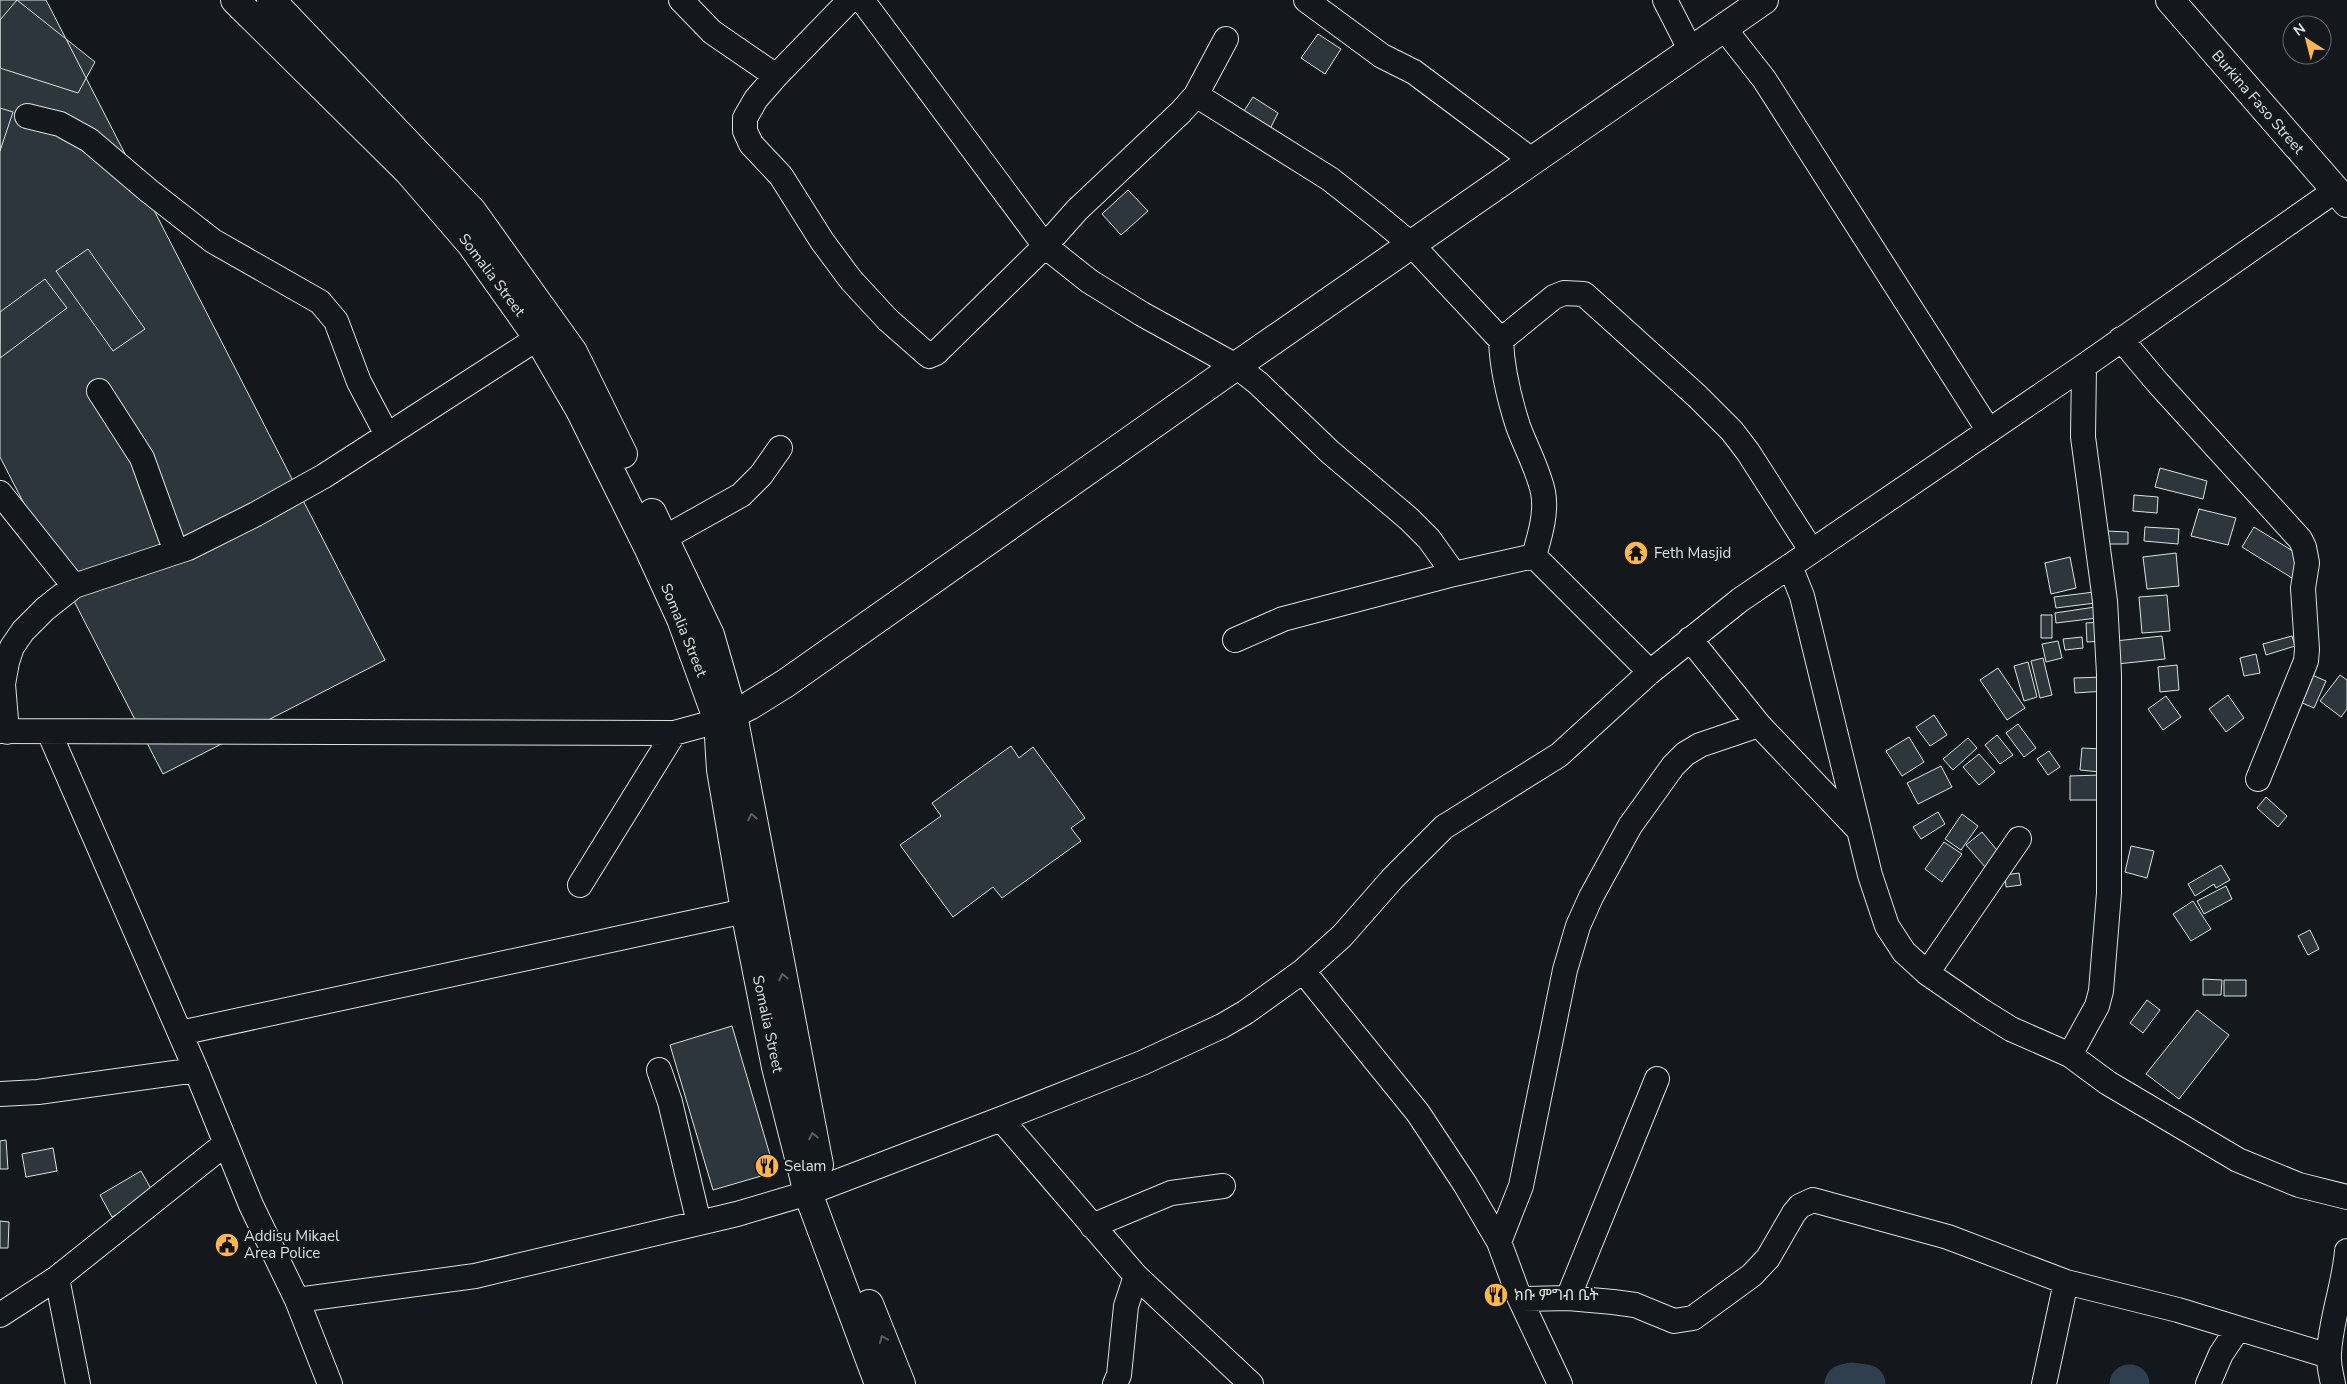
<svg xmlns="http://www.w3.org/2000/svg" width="2347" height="1384" font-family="'Nunito Sans','Noto Sans Ethiopic',sans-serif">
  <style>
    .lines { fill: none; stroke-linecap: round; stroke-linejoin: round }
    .river { stroke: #2f3f4d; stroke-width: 39 }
    .building { fill: #2c363c; stroke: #d8e6dc }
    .minor-casing { stroke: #d8e6dc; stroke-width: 26 }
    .major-casing { stroke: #d8e6dc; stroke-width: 30 }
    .minor { stroke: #14181c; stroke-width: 24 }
    .major { stroke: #14181c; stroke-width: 28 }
    .oneway { stroke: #59605f }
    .labels { text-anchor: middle; stroke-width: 4; stroke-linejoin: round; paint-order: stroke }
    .street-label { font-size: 15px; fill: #d8e6dc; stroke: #14181c }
    .poi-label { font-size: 15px; fill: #d8e6dc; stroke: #14181c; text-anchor: start }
  </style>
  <rect width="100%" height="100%" fill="#14181c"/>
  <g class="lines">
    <path class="river" d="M1844,1384l8,-2 14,2
      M2129,1384h1"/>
  </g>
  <path class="building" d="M0,0h46l339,660 -222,114 -163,-317z
    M17,0l78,62 -17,31 -78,-25v-48z
    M1318,34l23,15 -16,25 -24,-16z
    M1253,97l25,16 -8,16 -26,-18z
    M0,108l13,4 -13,39z
    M1128,190l20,21 -27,24 -19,-21z
    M88,249l57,80 -32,22 -57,-80z
    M45,279l22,29 -67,50v-46z
    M2160,468l47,13 -4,18 -48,-12z
    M2134,495l24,2 -1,16 -24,-2z
    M2199,509l37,9 -8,27 -37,-9z
    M2145,527l34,2 -1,15 -34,-3z
    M2254,527l50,31 -12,20 -50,-31z
    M2107,531l21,1v12h-21z
    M2176,553l3,33 -32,3 -4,-32z
    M2070,557l6,31 -25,6 -6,-31z
    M2094,592l1,11 -39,5 -2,-11z
    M2167,595l3,36 -28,2 -3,-36z
    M2095,607l2,11 -41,5 -1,-10z
    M2041,615h11v23h-11z
    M2103,622l1,19 -17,1 -1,-19z
    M2162,636l3,23 -48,5 -2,-23z
    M2292,636l3,10 -29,9 -3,-11z
    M2082,637l1,11 -18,2 -2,-11z
    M2058,641l4,17 -16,4 -4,-18z
    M2256,654l4,19 -16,3 -4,-18z
    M2043,658l9,37 -12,3 -9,-37z
    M2028,662l9,35 -13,4 -10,-35z
    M2177,665l2,25 -19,2 -2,-25z
    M1998,668l27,40 -18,12 -27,-40z
    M2312,675l14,6 -12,27 -14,-6z
    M2340,675l7,5v29l-6,8 -21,-16z
    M2105,677v14l-30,2 -1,-15z
    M2228,695l16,23 -18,14 -17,-23z
    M2166,696l15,21 -18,13 -15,-21z
    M1934,715l13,20 -17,11 -14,-19z
    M2018,724l18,24 -12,9 -18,-24z
    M1997,735l16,20 -13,9 -15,-19z
    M1909,737l15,25 -22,14 -16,-25z
    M1968,738l9,10 -24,22 -10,-11z
    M1011,746l8,12 14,-11 52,71 -14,10 10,13 -79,57 -9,-11 -40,30 -53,-72 41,-29 -9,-13z
    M2082,748l20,1 -2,23 -20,-2z
    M2049,751l11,16 -12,8 -11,-16z
    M1979,754l16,18 -16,13 -16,-18z
    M1941,766l11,21 -34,17 -11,-21z
    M2099,775l1,25h-30v-24z
    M2266,797l21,19 -9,11 -21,-19z
    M1938,812l7,12 -24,15 -8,-12z
    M1962,814l16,12 -17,24 -16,-11z
    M1982,832l19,23 -15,13 -20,-23z
    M1944,842l18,12 -20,28 -17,-13z
    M2131,846l23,5 -7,27 -22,-6z
    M2221,865l9,15 -14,8 -2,-4 -19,12 -7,-12z
    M2019,873l2,12 -15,2 -1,-12z
    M2226,886l6,13 -28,15 -7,-13z
    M2193,901l18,28 -20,12 -18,-27z
    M2310,930l9,19 -11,6 -10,-19z
    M2203,979l19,1 -1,15h-18z
    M2224,980h22v16h-22z
    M2147,1000l13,10 -17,23 -13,-10z
    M2197,1010l32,25 -50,64 -33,-25z
    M732,1026l43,146 -62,18 -43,-145z
    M6,1140l2,29h-8v-28z
    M53,1148l4,23 -31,6 -4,-23z
    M141,1171l13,23 -42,23 -12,-22z
    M0,1221l9,1 -1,26h-8z"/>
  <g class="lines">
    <g class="minor-casing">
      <path id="minor" d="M681,0l31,32 64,44
        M850,0l-74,76 -20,23 -11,19v13l6,13 30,32 41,65 29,39 37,40 41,36 7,-3 109,-107 32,-36 104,-98 15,-17 30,-56
        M862,0l183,246 44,35 53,33 94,52 22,17 72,69 79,67 20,20 25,35
        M1306,0l76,56 32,16 119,89
        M1665,0l25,49
        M1723,27l41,52 225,352
        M1196,95l134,84 47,37 35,29 89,95c1,29 8,58 17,86 8,22 20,43 25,66 4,21 -3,43 -9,64
        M27,116l33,8 29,16 60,51 64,50 107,61 16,19 23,61 28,53
        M2121,339l37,44 142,156 4,8 3,16 -4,25 4,61 -1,12 -48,118
        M1501,340l53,-43 10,-4 20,1 113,102 35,35 16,21 63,98
        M99,391l43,67 34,94
        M0,493l74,93
        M648,547l93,-52 20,-20 19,-27
        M1534,556l116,116
        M1790,566l12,30 68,279 17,51 17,26 23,21 55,38 29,18 59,26 38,28 130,77 61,25 48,12
        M1690,639l69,86 97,102
        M1235,640l48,-21 171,-45 80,-18
        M0,731l674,2 44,-12
        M7,732l-4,-48 4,-22 5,-15 11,-16 22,-22 29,-23 114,-38 68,-34 68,-38 214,-138
        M49,732l147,338 55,135 46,95 33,84
        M580,885l94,-152
        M1303,971l115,142 47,71 34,58 21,57 40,85
        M1927,973l92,-134
        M180,1033l565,-122
        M2070,1055l27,-49 4,-15 8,-98v-219l-4,-73 -22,-164 1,-71
        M659,1070l11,32 29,121
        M0,1094l38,-2 158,-22
        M1001,1119l135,157 115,108
        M1092,1226l79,-33 52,-7
        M1499,1242l22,-56 44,-216 13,-44 13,-29 39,-71 43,-60 12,-12 15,-9 59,-20
        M57,1278l21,106
        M1568,1298l89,-219
        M1520,1299l48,-1 45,4 22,3 39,16 19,-3 59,-43 16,-17 26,-45 6,-7 13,-6 135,37 118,45 112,28 151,46
        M297,1300l178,-24 262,-62 71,-21 193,-74 141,-56 80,-37 24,-14 57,-41 39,-35 51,-58 51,-51 115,-72 91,-83 90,-72 344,-234 252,-176
        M0,1315l57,-37 168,-134
        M1115,1384l4,-9 7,-69 10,-30
        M2044,1384l22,-102
        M2208,1384l13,-30 16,-24
        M2333,1384c-2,-10 -5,-21 -4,-31 2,-35 15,-67 18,-102"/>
    </g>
    <g class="major-casing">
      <path id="major" d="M235,0l173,171 63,73 67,94 42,72 68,137 33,72 37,102 3,49 24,141 31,156 32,126 71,191
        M271,0l201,211 101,141 50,102
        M2170,0l177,203
        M652,513l58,122 23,80 86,450
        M718,721l31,-15 37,-23 450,-317 528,-366
        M869,1304l32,80"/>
    </g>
    <use href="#minor" class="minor"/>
    <use href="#major" class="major"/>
  </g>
  <defs><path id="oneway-chevron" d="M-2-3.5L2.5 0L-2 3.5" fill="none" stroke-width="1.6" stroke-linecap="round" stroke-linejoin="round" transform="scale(1.25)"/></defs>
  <g class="oneway">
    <use href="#oneway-chevron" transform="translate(752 817) rotate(-101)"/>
    <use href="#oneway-chevron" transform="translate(783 977) rotate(-101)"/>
    <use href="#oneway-chevron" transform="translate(813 1136) rotate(-101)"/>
    <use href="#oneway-chevron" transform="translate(883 1339) rotate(-112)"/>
  </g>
  <defs>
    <g id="temple-disc" transform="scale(1.25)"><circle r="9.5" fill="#ffb74d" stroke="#14181c"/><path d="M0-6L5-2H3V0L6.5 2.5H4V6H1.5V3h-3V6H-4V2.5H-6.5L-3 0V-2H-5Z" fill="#111"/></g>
    <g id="restaurant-disc" transform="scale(1.25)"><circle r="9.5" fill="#ffb74d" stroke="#14181c"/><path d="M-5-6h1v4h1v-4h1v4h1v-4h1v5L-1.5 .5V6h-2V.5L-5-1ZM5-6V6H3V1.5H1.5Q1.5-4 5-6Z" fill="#111"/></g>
    <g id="civic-disc" transform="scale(1.25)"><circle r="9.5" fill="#ffb74d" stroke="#14181c"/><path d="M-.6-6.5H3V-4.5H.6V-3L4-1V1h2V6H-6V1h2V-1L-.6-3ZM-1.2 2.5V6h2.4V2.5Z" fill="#111"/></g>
  </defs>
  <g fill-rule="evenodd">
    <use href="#temple-disc" x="1636" y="553"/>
    <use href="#restaurant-disc" x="767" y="1166"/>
    <use href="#civic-disc" x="227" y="1245"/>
    <use href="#restaurant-disc" x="1496" y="1295"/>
  </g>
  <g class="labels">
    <g class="street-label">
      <text transform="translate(2258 102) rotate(49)" y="5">Burkina Faso Street</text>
      <text transform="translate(492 275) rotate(53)" y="5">Somalia Street</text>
      <text transform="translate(684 630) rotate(68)" y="5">Somalia Street</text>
      <text transform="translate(768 1024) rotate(78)" y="5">Somalia Street</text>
    </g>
    <g class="poi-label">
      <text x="1654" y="558">Feth Masjid</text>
      <text x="784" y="1171">Selam</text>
      <text x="244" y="1241">Addisu Mikael<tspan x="244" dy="17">Area Police</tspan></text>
      <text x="1514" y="1300">ክቡ ምግብ ቤት</text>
    </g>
  </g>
  <g transform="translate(2307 40) rotate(324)"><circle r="24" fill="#14181c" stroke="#626a69"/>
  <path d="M0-4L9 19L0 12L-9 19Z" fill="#ffb74d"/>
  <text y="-8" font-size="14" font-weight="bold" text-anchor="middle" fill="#d8e6dc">N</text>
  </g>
</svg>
